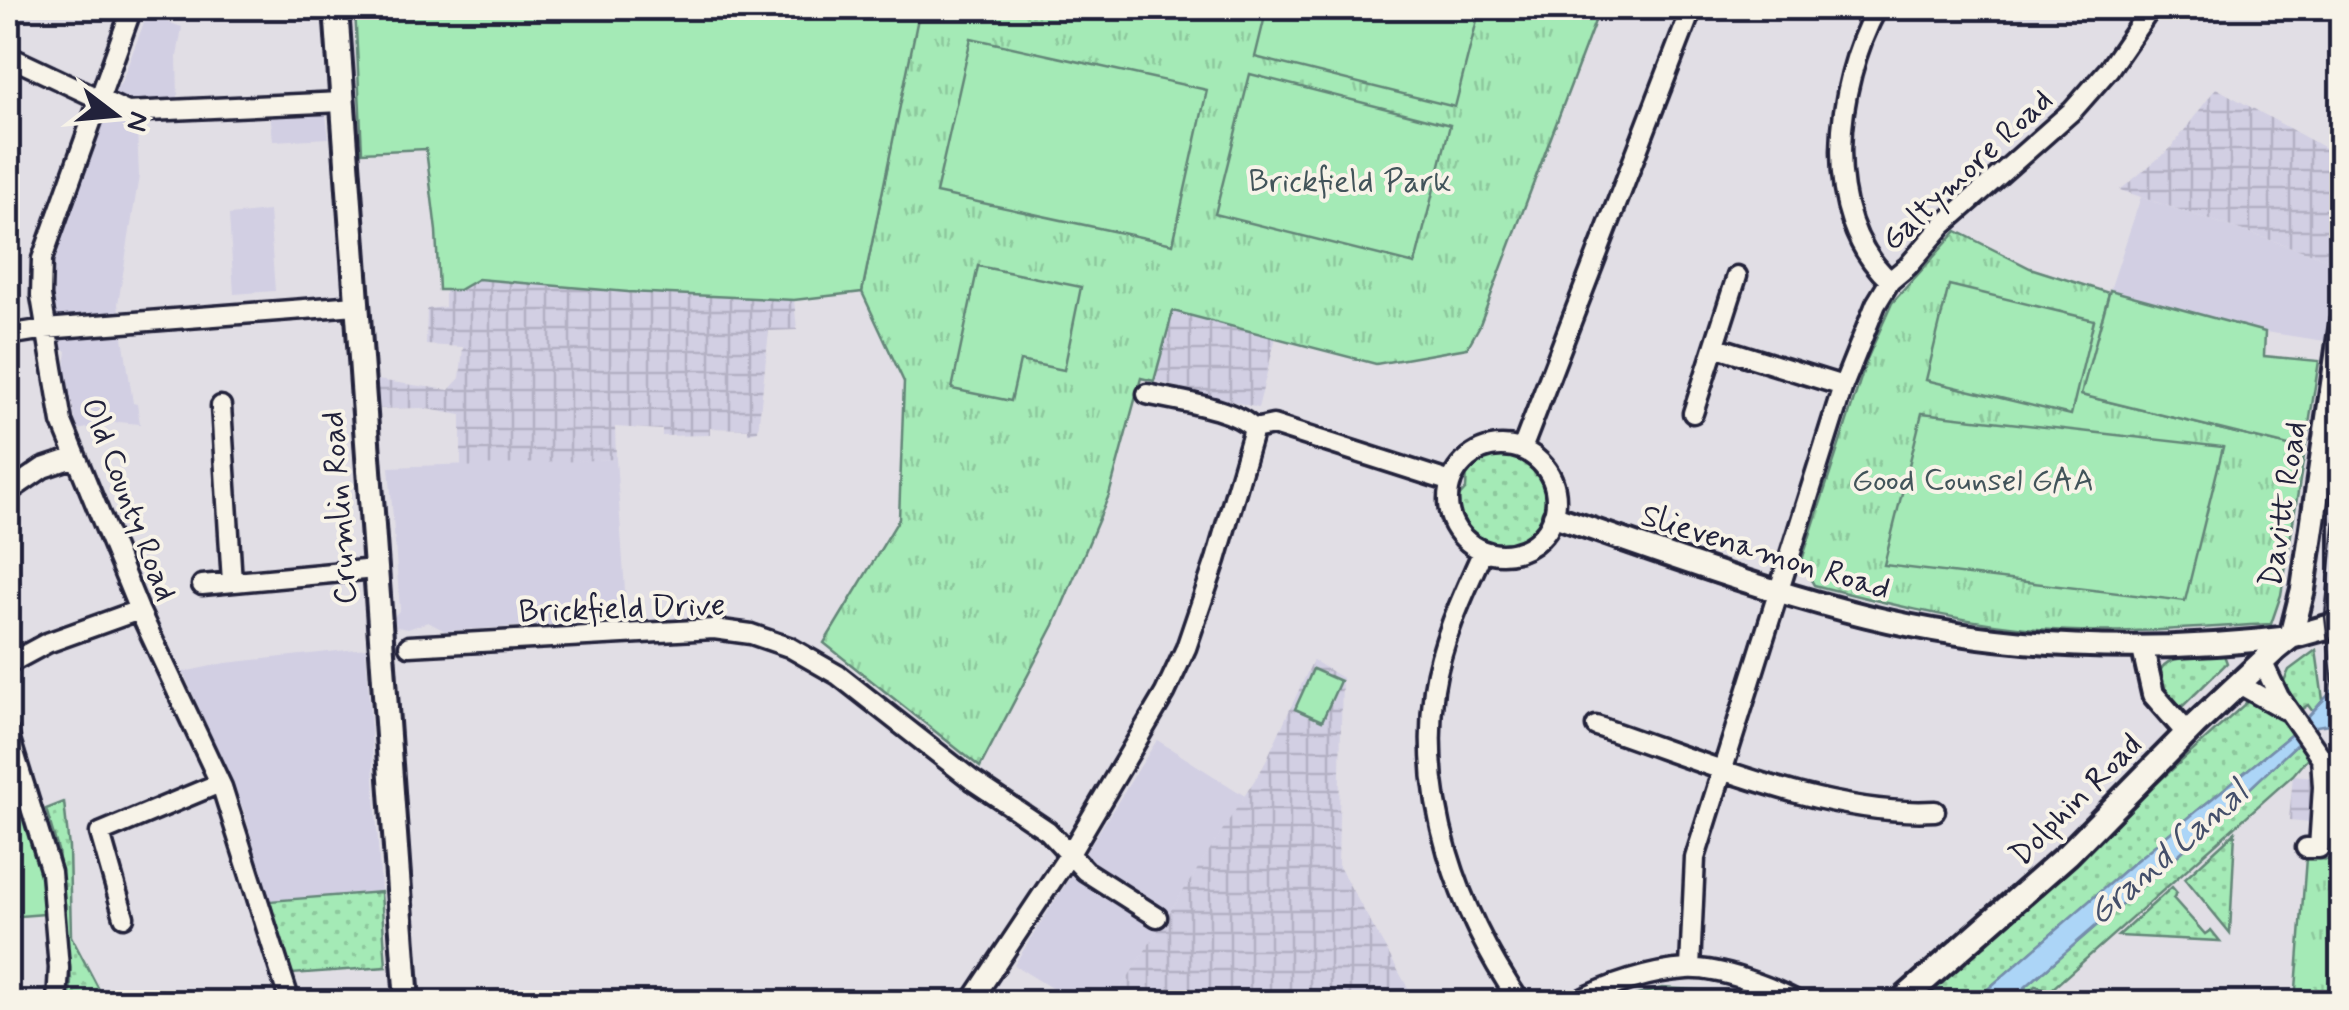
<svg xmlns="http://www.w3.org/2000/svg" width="2349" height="1010" font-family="Mynerve,sans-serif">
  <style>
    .built { fill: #d2cfe3 }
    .industrial { fill: url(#industrial-grid) }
    .grass { fill: url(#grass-dots); stroke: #638678; stroke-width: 2.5 }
    .park { fill: url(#park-tufts); stroke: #638678; stroke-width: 2.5 }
    .garden { fill: #a4eab6; stroke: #638678; stroke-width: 2.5 }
    .water { fill: #acd5f7; stroke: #758dac; stroke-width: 2.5 }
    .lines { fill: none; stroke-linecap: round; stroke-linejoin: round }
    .minor-casing { stroke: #22223b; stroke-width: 25 }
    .tertiary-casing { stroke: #22223b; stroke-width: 28 }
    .secondary-casing { stroke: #22223b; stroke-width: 30 }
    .minor { stroke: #f7f3e8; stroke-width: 18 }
    .tertiary { stroke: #f7f3e8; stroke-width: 20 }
    .secondary { stroke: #f7f3e8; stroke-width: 22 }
    .tram { stroke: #22223b; stroke-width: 2.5 }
    .labels { text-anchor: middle; stroke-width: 8; stroke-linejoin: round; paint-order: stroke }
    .street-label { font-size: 32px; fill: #22223b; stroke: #f7f3e8 }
    .park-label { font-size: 32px; fill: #42545a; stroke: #f7f3e8 }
    .water-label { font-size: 35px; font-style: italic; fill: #444f6a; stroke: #f7f3e8 }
  </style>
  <defs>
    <pattern id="industrial-grid" width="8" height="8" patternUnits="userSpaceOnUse" patternTransform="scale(2.5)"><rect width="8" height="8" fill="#d2cfe3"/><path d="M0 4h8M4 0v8" fill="none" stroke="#b4b1c4"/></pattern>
    <pattern id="grass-dots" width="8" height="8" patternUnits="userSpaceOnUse" patternTransform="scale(2.5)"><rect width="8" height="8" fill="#a4eab6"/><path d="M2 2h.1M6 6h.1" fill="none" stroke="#8dc89d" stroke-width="1.8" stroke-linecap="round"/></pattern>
    <pattern id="park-tufts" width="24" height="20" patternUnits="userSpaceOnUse" patternTransform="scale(2.5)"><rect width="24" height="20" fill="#a4eab6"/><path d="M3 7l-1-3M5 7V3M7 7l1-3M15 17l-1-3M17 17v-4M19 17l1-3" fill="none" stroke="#8dc89d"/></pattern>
  </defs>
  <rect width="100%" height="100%" fill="#e1dee5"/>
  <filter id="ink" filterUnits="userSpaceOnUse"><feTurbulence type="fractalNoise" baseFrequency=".01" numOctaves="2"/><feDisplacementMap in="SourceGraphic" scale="20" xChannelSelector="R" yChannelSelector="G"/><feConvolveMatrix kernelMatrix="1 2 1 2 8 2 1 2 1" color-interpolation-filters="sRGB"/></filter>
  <g filter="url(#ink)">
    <path class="built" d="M147,15l35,12 -5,30 1,40 -41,32 2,47 -21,128 15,99 4,1 3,20 -21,-2 -42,8 -12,-63 2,-16 -13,-8 -8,-77 54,-159 21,-24z
      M325,108l4,30 -56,3 -3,-30z
      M2141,197l196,65 -12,79 -60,-9 -155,-42z
      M269,211l6,80 -41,3 -5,-79z
      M616,459l11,161 -182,11 -17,-9 -20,7 -12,-2 -2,-10 6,-8 -11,-142z
      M366,648l15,244 -112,9 -25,-90 -61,-139 43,-9z
      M1157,740l88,56 -133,206h-38l-60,-37z"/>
    <path class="industrial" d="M2216,88l125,69 -4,105 -217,-72 51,-42z
      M477,279l151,13 166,8 3,30 -28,1 -11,100 -10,2v-4l-38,-1v7l-48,1v-6l-47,-3 1,32 -155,8v-52l-40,-7 -41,1 -3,-29 72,10 11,-12 3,-31 -37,-2 1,-36 18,-2v-16l14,-1z
      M1173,310l103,27 -18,71 -104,-27z
      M1313,660l29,18 -4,187 78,137h-304l151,-235z
      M2293,775l22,2 -4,45 -22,-2z"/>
    <path class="grass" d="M1499,453c82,3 51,119 -16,91 -18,-7 -26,-24 -29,-42l12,-13 1,-20 14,-11z
      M2316,650l7,50 -10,12 -5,-7 -9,6 -15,-30 5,-11z
      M2224,655l3,8 -44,43c-23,-2 -37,-36 -10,-46 15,-5 36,-3 51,-5z
      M2247,702l15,2 32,28 -161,131 -160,139h-59z
      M2301,740l8,16 -16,19 -242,215 -16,-4 -16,16h-11l185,-160z
      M64,802l5,46 2,88 33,63 -34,-2 1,-18 -13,-129 -12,-41z
      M2235,832l-5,101 -45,-55z
      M2172,887l5,6 -4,5 32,36 6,-4 9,11 -102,-5z
      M381,892l5,75 -94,7 -23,-73z
      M1662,988l67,4 39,10h-155z"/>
    <path class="park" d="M919,8h681l-121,319 -12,21 -91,16 -203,-53 -19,70 -13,-3 -32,117 -55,130 -74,142 -156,-124 75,-124 5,-137 -42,-90z
      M1957,231l73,37 79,25 -27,102 223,55 -24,145 -10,29c-83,4 -170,13 -254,3 -68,-8 -136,-25 -203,-42l-13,-22 66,-204 25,-56z
      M2341,766v236h-46l11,-144 25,2 2,-92z"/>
    <path class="garden" d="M355,8h565l-58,284 -68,8 -166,-8 -150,-13 -19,11h-20l-3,-59 -10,-82 -64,3z
      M1267,8h213l-25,99 -200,-50z
      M971,38l236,52 -34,154 -237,-51z
      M1250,74l200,51 -35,139 -200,-50z
      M978,266l103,21 -17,83 -44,-9 -9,40 -59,-12z
      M1949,285l145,35 -23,95 -145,-35z
      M2110,290l155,42 -1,24 55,5 -14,89 -224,-55z
      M1922,413l301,34 -38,154 -301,-36z
      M1313,669l27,12 -18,40 -27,-12z
      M25,816l14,40 5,58 -36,3v-95z"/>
    <path class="water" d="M2341,681v41l-24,4 -16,14 -108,102 -185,160h-35l160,-139 161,-131z"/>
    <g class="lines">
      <g class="minor-casing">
        <path id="minor" d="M132,8l-90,251 -1,37 21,126 77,188 83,177 68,215
          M1877,8c-41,76 -59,208 13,273
          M8,56l119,56 215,-10
          M8,335l37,-6 311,-24
          M1717,347l126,39
          M1147,394c29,7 86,13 107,35
          M221,406l11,176
          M1693,413l44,-137
          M1254,429l19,-4 178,57
          M1448 500a54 54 0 1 1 108 0a54 54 0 1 1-108 0Z
          M1522,449l170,-441
          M8,492l35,-24 33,-11
          M1483,551c-20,44 -42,91 -49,138 -15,113 23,221 86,313
          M202,585l173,-16
          M409,646l305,-17 37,5 38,13 49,28 134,105 76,51 37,40 72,46
          M2263,663l16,34 42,60 2,30 -4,61h-13
          M8,664l39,-21 92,-33
          M2239,684l44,25
          M1596,726c103,34 231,91 339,85
          M8,733l43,139 8,96 -2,34
          M124,917l-24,-84 120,-50
          M1690,968l5,-110 148,-472 33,-82 14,-23 18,-15 35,-41 130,-115 36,-41 42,-61
          M971,1002l100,-150 94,-159 21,-45 30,-88 38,-131
          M1576,1002c32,-17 75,-31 111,-33 31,-2 85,18 111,33"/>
      </g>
      <g class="tertiary-casing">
        <path id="tertiary" d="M1554,516c103,35 207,74 313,100 139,34 283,38 424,21
          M2143,649l10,45 34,39"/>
      </g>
      <g class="secondary-casing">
        <path id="secondary" d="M336,8l71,994
          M2291,637l12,-48 39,-267
          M1900,1002l168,-148 127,-129 81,-76 15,-12 51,-14"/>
      </g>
      <use href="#minor" class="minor"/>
      <use href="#tertiary" class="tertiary"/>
      <use href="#secondary" class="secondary"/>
      <path class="tram" d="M2342,450l-17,166 17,148
        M2335,1002l7,-73"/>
    </g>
  </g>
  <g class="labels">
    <g class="street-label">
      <text transform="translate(1966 169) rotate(-43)" y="11">Galtymore Road</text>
      <text transform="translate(130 499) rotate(69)" y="11">Old County Road</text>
      <text transform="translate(2282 504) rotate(-81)" y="11">Davitt Road</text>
      <text transform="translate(338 508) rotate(-94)" y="11">Crumlin Road</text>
      <text transform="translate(1766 551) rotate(17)" y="11">Slievenamon Road</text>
      <text transform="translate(622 607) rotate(-2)" y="11">Brickfield Drive</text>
      <text transform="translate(2075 799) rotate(-45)" y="11">Dolphin Road</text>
    </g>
    <g class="park-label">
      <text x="1350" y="191">Brickfield Park</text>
      <text x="1973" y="490">Good Counsel GAA</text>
    </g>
    <g class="water-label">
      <text transform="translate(2167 852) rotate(-41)" y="12">Grand Canal</text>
    </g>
  </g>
  <rect width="2349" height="1010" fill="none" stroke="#f7f3e8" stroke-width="40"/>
  <rect x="20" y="20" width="2309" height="970" fill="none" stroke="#22223b" stroke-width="4" filter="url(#ink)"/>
  <g transform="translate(115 115) rotate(106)" stroke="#f7f3e8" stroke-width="8" paint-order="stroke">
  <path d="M0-8L18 38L0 25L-18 38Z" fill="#22223b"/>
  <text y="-15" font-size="28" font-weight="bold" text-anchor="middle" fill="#22223b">N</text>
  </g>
</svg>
